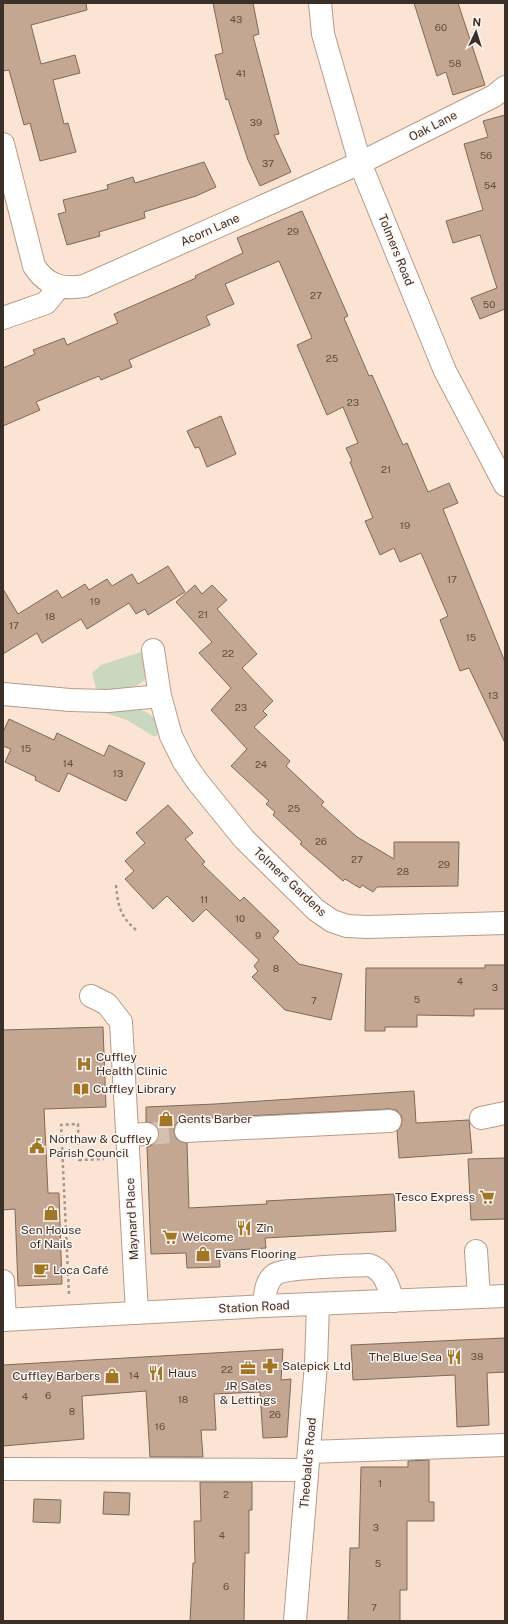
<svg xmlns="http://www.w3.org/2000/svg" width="508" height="1624" font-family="'Public Sans',sans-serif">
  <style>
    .green { fill: #cad8bf }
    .building { fill: #c3a793; stroke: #816855 }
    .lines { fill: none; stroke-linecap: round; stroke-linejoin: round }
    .minor-tunnel { stroke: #d5c0b2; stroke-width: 22; stroke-dasharray: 22 11; stroke-linecap: butt }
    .minor-casing { stroke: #b79b88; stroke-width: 24 }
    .major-casing { stroke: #b79b88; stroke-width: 24 }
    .path { stroke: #a89589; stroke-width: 2.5; stroke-dasharray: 3 3; stroke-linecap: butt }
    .minor { stroke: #fff; stroke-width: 22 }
    .major { stroke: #fff; stroke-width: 22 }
    .labels { text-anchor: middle; stroke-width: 3; stroke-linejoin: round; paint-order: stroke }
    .number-label { font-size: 10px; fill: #5d4e43 }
    .street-label { font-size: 12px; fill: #3b3028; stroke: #fcf5f1 }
    .poi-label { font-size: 12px; fill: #3b3028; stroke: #fcf5f1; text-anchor: start }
  </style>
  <rect width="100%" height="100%" fill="#fce4d4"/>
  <path class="green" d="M141,652c21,36 -13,36 -39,40l-6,-4 -4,-15 9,-8z
    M131,707c14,3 33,11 26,29h-4l-26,-16 -25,-8z"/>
  <path class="building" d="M3,3h83l1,7 -56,15 10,39 34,-9 5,18 -27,7 11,44 4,-1 8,29 -36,9 -10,-38 -6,2 -15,-55 -6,1z
    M213,3h40l6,31 -6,2 26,98 -5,1 17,37 -31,14 -12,-26 -20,-61 -2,1 -11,-45 8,-2z
    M414,3h44l27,82 -32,10 -7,-23 -9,4z
    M505,115v194l-25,10 -9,-21 26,-10 -17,-53 -27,8 -7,-22 37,-11 -19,-66 24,-7 -5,-16z
    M204,162l12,25 -20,9 -52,16 1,6 -46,14 1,4 -33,9 -9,-31 8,-2 -3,-12 45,-11 -1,-4 26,-8 2,6z
    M302,211l46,105 -4,2 25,58 3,-1 31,70 4,-2 21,49 21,-9 9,20 -15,6 62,153v81l-36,-75 -9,3 -20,-51 8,-4 -27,-63 -21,9 -6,-14 -14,7 -15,-34 8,-3 -23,-56 2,-1 -6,-13 12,-5 -15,-36 -16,8 -30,-70 15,-7 -33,-77 -54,23 9,20 -28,12 4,9 -81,35 3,7 -31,13 -2,-4 -63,26 4,8 -37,16v-58l32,-14 -2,-4 31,-12 3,7 51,-22 -4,-9 82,-36 -1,-2 48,-23 -6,-15z
    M221,416l15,38 -29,13 -8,-20 -4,1 -8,-17z
    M168,566l17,26 -37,23 -3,-6 -9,5 -7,-11 -42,26 -6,-10 -39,24 -5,-10 -34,21v-65l15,25 39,-24 5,8 23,-14 4,6 18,-11 5,7 20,-12 6,10z
    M195,585l7,9 10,-9 15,15 -10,9 40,45 -15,14 31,33 -10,10 4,4 -13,12 36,34 -4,5 38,36 -3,3 36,32 37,22v-17h65l-1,44 -81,1 -4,5 -11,-7 -2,3 -15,-9 -2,2 -43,-37 2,-2 -29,-27 2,-3 -9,-8 3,-3 -38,-35 16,-17 -36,-39 20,-22 -32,-35 13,-11 -36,-40z
    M9,719l45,21 3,-7 47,23 5,-11 36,18 -19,38 -58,-28 -9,19 -24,-12 1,-3 -31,-15 6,-13 -8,-3v-14z
    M168,805l25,28 -8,6 20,23 -3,2 38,37 4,-4 35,34 -6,7 26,26 43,10 -11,46 -46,-10 -33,-33 6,-6 -4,-5 5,-6 -53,-51 -13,13 -26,-26 -14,13 -28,-30 9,-8 -9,-10 20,-18 -9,-10z
    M485,965h20v44h-31v7l-57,-1v12h-32v4h-20l1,-63h119z
    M103,1027l3,80 -62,2 4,84h11l3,91 -44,2 -3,-77 -12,1v-180z
    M414,1091l2,32 53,-3 3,33 -73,5 -2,-27 4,-5 1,-6 -1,-5 -5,-5 -7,-1 -204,10 -6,2 -4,4 -1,6 2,7 5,4 6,1 2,65 78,-4 -1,-3 128,-7 2,37 -131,7 1,10 -47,3 1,16 -33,1 -1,-15 -35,1 -4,-107 7,-3 4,-4 1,-6 -2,-7 -5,-4 -6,-1v-15l69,-3z
    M505,1158v61l-34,1 -3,-61z
    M505,1338v34l-18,1 2,52 -32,2 -2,-52 -102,5 -2,-35z
    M283,1349l-2,31 10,-1 -4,58 -24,1 -3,-46 -46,2 2,36h-15l2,27h-53l-4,-66 -64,5 2,43 -81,7v-81z
    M429,1460v42h5v19h-27v69h-7v31h-52l2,-73h9l2,-81h47v-6z
    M200,1482h52v28h-3v43h-4l-1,68h-54l3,-58h2l-1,-42h7z
    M104,1492l26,1 -1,22 -26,-1z
    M34,1499l27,1 -1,23 -27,-1z"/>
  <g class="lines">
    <path class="minor-tunnel" d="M147,1134l39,-3"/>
    <g class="minor-casing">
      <path id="minor" d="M320,3l3,31 37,129 85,208 60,114
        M3,144l31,122c12,19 28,24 50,20l276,-123 134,-67 11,-9
        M3,318l43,-15 13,-16
        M153,650l7,46
        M3,694l67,6 38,1 52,-5 11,40 13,26 13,19 47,58 72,71 16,11 15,5 20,1 138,-4
        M91,996l16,8 14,18 16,291
        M481,1118l24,-5
        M186,1131l204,-10
        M128,1135l19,-1
        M476,1251l3,46
        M3,1281l2,39
        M264,1306c1,-11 1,-23 10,-31 10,-8 78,-9 95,-10 16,5 19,21 24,36
        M309,1452l196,-7
        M3,1469l304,1
        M295,1621l21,-257 2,-60"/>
    </g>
    <g class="major-casing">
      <path id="major" d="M3,1320l261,-14 241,-10"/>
    </g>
    <path class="path" d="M116,885c2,21 4,31 20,45
      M69,1294l-8,-169 17,-1 1,36 25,-1"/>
    <use href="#minor" class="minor"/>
    <use href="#major" class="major"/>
  </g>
  <defs>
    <g id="hospital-bare" transform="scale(1.2)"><path d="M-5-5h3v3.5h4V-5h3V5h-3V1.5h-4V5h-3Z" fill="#a17626" stroke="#fcf5f1" stroke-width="2.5" paint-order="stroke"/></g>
    <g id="library-bare" transform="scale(1.2)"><path d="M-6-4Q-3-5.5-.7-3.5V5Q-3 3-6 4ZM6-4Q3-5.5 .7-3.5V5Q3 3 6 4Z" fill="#a17626" stroke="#fcf5f1" stroke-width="2.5" paint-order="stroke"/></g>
    <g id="shop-bare" transform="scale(1.2)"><path d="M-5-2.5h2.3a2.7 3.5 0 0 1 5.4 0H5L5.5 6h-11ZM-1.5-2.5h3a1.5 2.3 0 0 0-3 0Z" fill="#a17626" stroke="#fcf5f1" stroke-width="2.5" paint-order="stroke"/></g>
    <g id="civic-bare" transform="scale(1.2)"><path d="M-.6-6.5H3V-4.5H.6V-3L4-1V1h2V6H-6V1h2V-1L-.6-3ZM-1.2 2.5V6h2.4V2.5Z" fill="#a17626" stroke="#fcf5f1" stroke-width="2.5" paint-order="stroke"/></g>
    <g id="supermarket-bare" transform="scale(1.2)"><path d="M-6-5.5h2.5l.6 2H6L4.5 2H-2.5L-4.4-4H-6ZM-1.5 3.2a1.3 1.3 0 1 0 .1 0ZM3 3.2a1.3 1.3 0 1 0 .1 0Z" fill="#a17626" stroke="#fcf5f1" stroke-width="2.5" paint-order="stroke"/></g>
    <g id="restaurant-bare" transform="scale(1.2)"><path d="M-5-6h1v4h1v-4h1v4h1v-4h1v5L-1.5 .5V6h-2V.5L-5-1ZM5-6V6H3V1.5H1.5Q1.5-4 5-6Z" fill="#a17626" stroke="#fcf5f1" stroke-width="2.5" paint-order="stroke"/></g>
    <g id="cafe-bare" transform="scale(1.2)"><path d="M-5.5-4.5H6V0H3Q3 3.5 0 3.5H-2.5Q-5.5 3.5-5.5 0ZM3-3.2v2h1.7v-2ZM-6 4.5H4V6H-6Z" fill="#a17626" stroke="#fcf5f1" stroke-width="2.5" paint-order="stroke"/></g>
    <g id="pharmacy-bare" transform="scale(1.2)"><path d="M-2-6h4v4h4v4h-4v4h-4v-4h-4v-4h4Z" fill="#a17626" stroke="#fcf5f1" stroke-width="2.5" paint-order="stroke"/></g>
    <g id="office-bare" transform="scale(1.2)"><path d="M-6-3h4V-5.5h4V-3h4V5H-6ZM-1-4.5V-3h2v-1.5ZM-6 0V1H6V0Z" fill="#a17626" stroke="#fcf5f1" stroke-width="2.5" paint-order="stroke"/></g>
  </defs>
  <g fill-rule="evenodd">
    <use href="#hospital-bare" x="84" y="1064"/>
    <use href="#library-bare" x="81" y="1089"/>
    <use href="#shop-bare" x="166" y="1119"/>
    <use href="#civic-bare" x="37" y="1146"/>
    <use href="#supermarket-bare" x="487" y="1197"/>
    <use href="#shop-bare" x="51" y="1213"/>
    <use href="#restaurant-bare" x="244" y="1228"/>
    <use href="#supermarket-bare" x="170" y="1237"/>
    <use href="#shop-bare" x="203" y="1254"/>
    <use href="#cafe-bare" x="41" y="1270"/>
    <use href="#restaurant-bare" x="454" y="1357"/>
    <use href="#pharmacy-bare" x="270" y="1366"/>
    <use href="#office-bare" x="248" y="1368"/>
    <use href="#restaurant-bare" x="156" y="1373"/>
    <use href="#shop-bare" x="112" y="1376"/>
  </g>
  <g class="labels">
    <g class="number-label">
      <text x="236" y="23">43</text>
      <text x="441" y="31">60</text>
      <text x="455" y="67">58</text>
      <text x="241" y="77">41</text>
      <text x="256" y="126">39</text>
      <text x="486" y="159">56</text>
      <text x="268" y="167">37</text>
      <text x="490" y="189">54</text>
      <text x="293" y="235">29</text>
      <text x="316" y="299">27</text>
      <text x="489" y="308">50</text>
      <text x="332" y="362">25</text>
      <text x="353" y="406">23</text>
      <text x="386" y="473">21</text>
      <text x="405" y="529">19</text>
      <text x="452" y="583">17</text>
      <text x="95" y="605">19</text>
      <text x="203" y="618">21</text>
      <text x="50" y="620">18</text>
      <text x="14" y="629">17</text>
      <text x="471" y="641">15</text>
      <text x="228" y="657">22</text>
      <text x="493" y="699">13</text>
      <text x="241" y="711">23</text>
      <text x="26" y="752">15</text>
      <text x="68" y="767">14</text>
      <text x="261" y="768">24</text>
      <text x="118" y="777">13</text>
      <text x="294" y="812">25</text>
      <text x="321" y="845">26</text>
      <text x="357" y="863">27</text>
      <text x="444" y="868">29</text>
      <text x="403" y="875">28</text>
      <text x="204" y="903">11</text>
      <text x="240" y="922">10</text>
      <text x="258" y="939">9</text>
      <text x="276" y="972">8</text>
      <text x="460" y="985">4</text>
      <text x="495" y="991">3</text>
      <text x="417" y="1003">5</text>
      <text x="314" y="1004">7</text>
      <text x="477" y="1360">38</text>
      <text x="227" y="1373">22</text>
      <text x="134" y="1379">14</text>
      <text x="48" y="1399">6</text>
      <text x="25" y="1400">4</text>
      <text x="183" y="1403">18</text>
      <text x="72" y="1415">8</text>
      <text x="275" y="1418">26</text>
      <text x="160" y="1430">16</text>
      <text x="380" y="1487">1</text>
      <text x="226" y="1498">2</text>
      <text x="376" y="1531">3</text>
      <text x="222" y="1539">4</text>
      <text x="378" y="1567">5</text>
      <text x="226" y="1590">6</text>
      <text x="374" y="1611">7</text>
    </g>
    <g class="street-label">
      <text transform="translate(433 126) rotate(-27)" y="4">Oak Lane</text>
      <text transform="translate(210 230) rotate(-24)" y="4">Acorn Lane</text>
      <text transform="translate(396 250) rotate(68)" y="4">Tolmers Road</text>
      <text transform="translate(290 882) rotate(43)" y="4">Tolmers Gardens</text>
      <text transform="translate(132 1219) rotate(-93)" y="4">Maynard Place</text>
      <text transform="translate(254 1307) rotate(-3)" y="4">Station Road</text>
      <text transform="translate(308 1463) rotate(-85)" y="4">Theobald's Road</text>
    </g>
    <g class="poi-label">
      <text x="96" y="1061">Cuffley<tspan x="96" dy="14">Health Clinic</tspan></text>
      <text x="93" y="1093">Cuffley Library</text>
      <text x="178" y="1123">Gents Barber</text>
      <text x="49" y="1143">Northaw &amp; Cuffley<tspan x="49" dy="14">Parish Council</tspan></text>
      <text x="475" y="1201" text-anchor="end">Tesco Express</text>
      <text x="256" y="1232">Zîn</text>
      <text x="51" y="1234" text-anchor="middle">Sen House<tspan x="51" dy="14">of Nails</tspan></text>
      <text x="182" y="1241">Welcome</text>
      <text x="215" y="1258">Evans Flooring</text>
      <text x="53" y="1274">Loca Café</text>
      <text x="442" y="1361" text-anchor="end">The Blue Sea</text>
      <text x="282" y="1370">Salepick Ltd</text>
      <text x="168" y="1377">Haus</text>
      <text x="100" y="1380" text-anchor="end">Cuffley Barbers</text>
      <text x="248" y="1390" text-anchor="middle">JR Sales<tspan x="248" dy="14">&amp; Lettings</tspan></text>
    </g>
  </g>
  <rect width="508" height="1624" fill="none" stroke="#3b3028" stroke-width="8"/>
  <g transform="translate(476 32) rotate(4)" stroke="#fcf5f1" stroke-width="3" paint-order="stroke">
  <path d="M0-3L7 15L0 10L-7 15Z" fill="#3b3028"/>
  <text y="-6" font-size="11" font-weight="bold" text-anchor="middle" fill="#3b3028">N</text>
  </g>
</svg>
